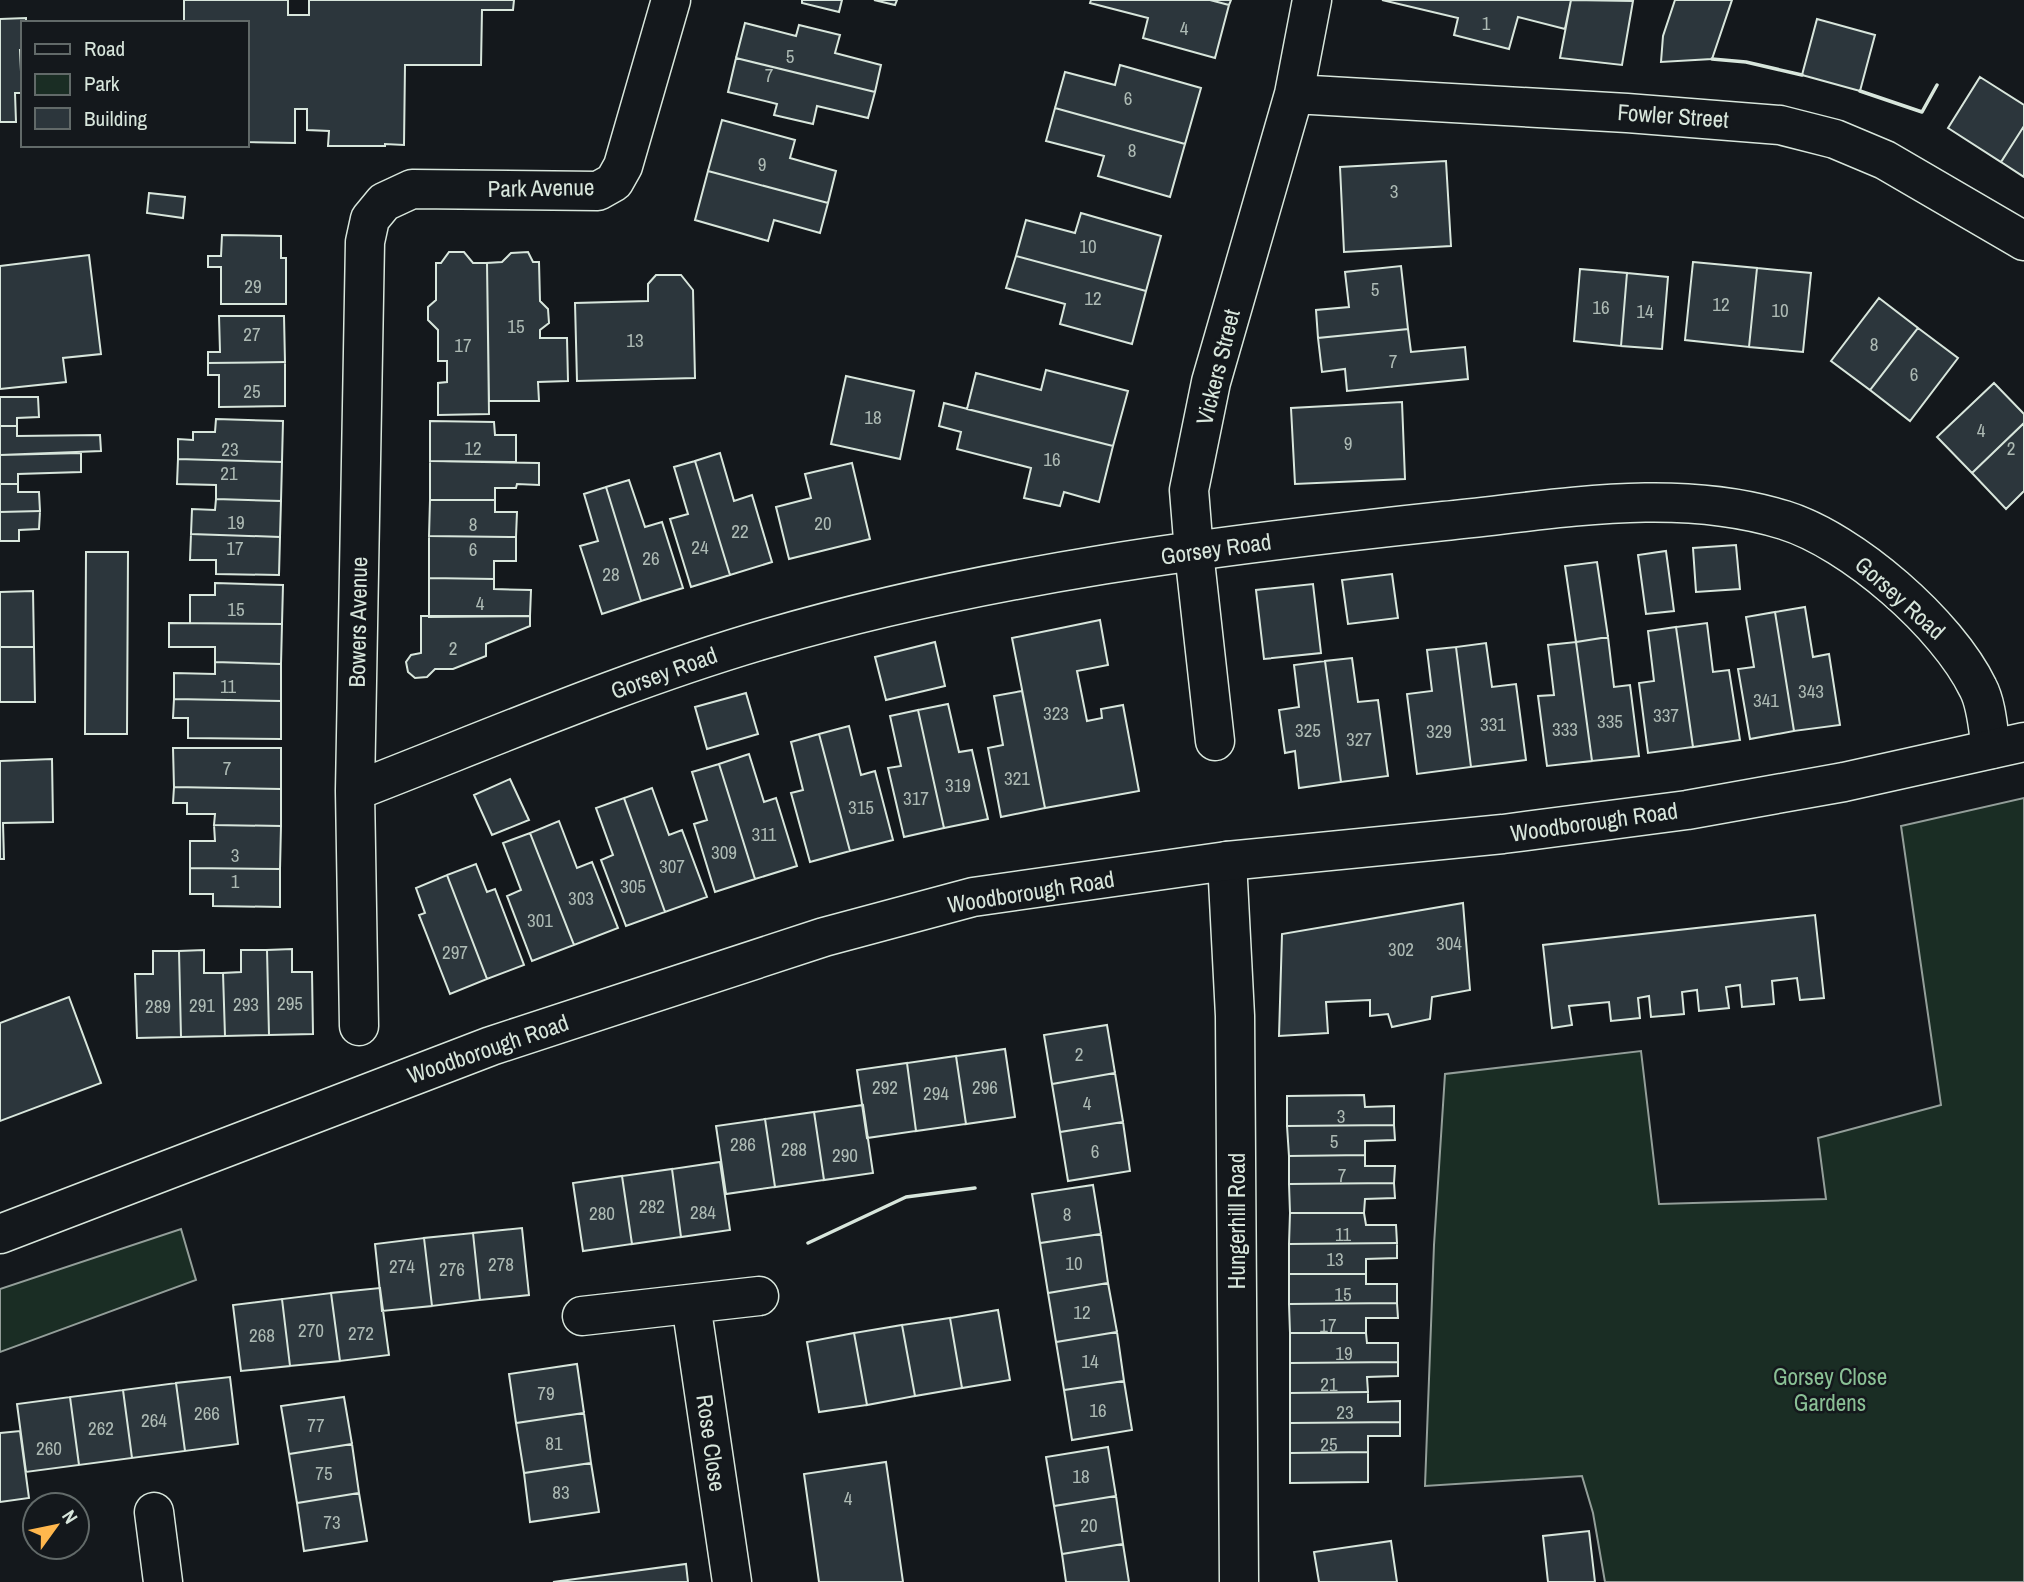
<svg xmlns="http://www.w3.org/2000/svg" width="2024" height="1582" font-family="'Archivo Narrow',sans-serif">
  <style>
    .green { fill: #1a2d24; stroke: #939e99; stroke-width: 2 }
    .building { fill: #2c363c; stroke: #d8e6dc; stroke-width: 2 }
    .lines { fill: none; stroke-linecap: round; stroke-linejoin: round }
    .minor-casing { stroke: #d8e6dc; stroke-width: 41 }
    .secondary-casing { stroke: #d8e6dc; stroke-width: 41 }
    .minor { stroke: #14181c; stroke-width: 38 }
    .secondary { stroke: #14181c; stroke-width: 38 }
    .wall { stroke: #d8e6dc; stroke-width: 3.5 }
    .labels { text-anchor: middle; stroke-width: 5; stroke-linejoin: round; paint-order: stroke }
    .number-label { font-size: 19px; fill: #adbab4 }
    .street-label { font-size: 23px; fill: #d8e6dc; stroke: #14181c }
    .park-label { font-size: 23px; fill: #8ac095; stroke: #14181c }
  </style>
  <rect width="100%" height="100%" fill="#14181c"/>
  <path class="green" d="M2024,798v784h-419l-12,-69 -11,-37 -157,10 9,-241 11,-171 196,-23 18,153 167,-5 -8,-61 123,-33 -40,-279z
    M181,1229l15,51 -196,72v-63z"/>
  <path class="building" d="M184,0h104v15h21v-15h205l-1,10h-31l-1,55h-76l-1,80 -19,-1v2h-57l1,-15 -22,-1v-21h-12v34l-48,-1v-119h-63z
    M802,0h40l-3,12 -37,-9z
    M874,0h23l-2,5z
    M1091,0h119l19,5 -14,53 -72,-20 5,-20 -58,-15z
    M1210,0h21l-2,5z
    M1382,0h189l-6,29 -47,-12 -9,32 -55,-14 4,-17z
    M1571,0l62,1 -11,64 -62,-7z
    M1675,0h57l-20,59 -51,3 2,-26z
    M26,18v5h-3v27h-3l2,43h-7l1,29h-16v-103z
    M1817,19l58,16 -15,56 -58,-16z
    M745,23l51,13 3,-11 41,10 -5,18 46,12 -6,27 -139,-34z
    M736,58l139,34 -7,26 -51,-12 -4,18 -39,-9 3,-11 -49,-12z
    M1120,65l81,23 -16,56 -130,-36 10,-36 50,13z
    M1980,77l44,28v21l-23,36 -53,-34z
    M1055,108l130,36 -15,53 -72,-21 6,-20 -58,-15z
    M722,120l73,20 -5,18 46,13 -8,32 -120,-32z
    M2024,126v51l-23,-15z
    M1446,161l5,85 -107,6 -4,-85z
    M708,171l120,32 -8,30 -46,-13 -6,21 -73,-21z
    M149,193l36,4 -2,21 -36,-5z
    M1081,213l80,23 -15,55 -130,-35 10,-36 49,13z
    M222,235l59,1v22h5v46h-65v-37h-13v-11h13z
    M449,252h15l9,11h14l2,151 -51,1v-32l9,-1v-21h-9v-31l-10,-10v-13l8,-7v-37h5z
    M528,252l5,10h6l1,39 8,8 1,14 -9,7v8h27l1,43 -30,1 1,19h-50l-2,-138 15,-1 9,-9z
    M89,255l12,99 -38,4 3,24 -66,7v-123z
    M1016,256l130,35 -14,53 -72,-20 5,-20 -59,-16z
    M1693,262l64,6 -8,79 -64,-7z
    M1401,266l7,63 -90,9 -2,-28 33,-3 -4,-35z
    M1757,268l54,5 -8,79 -54,-5z
    M1580,269l47,4 -6,73 -47,-5z
    M1627,273l41,4 -6,72 -41,-3z
    M656,275h25l12,15 2,88 -118,3 -2,-78 73,-2v-17z
    M1879,298l39,30 -48,62 -39,-29z
    M219,316h65l1,46 -77,1v-11h12z
    M1918,328l40,30 -48,63 -40,-31z
    M1408,329l3,23 54,-5 3,32 -121,12 -2,-22 -23,3 -4,-34z
    M285,362v44l-66,1v-32h-11v-12z
    M1046,370l82,21 -15,55 -146,-37 9,-36 65,17z
    M846,376l68,15 -14,68 -69,-15z
    M1994,383l30,31v9l-52,50 -35,-36z
    M0,397h38l1,20 -22,1v8h-17z
    M1402,402l3,77 -110,5 -4,-76z
    M944,403l169,43 -14,56 -35,-10 -4,14 -36,-8 7,-30 -74,-19 4,-17 -22,-6z
    M216,419l67,2 -1,41 -104,-3v-20l15,1v-8h22z
    M430,421l64,1 1,13h21v27l-86,-1z
    M2024,423v68l-18,18 -34,-36z
    M0,426h17v10l83,-1 1,16 -101,4z
    M81,453v19l-63,2v10h-18v-29z
    M720,453l14,48 18,-6 20,67 -42,13 -35,-114z
    M178,459l104,3 -1,39 -65,-2v-14l-39,-1z
    M430,461l109,2v22l-22,-1 -1,4h-21v12h-65z
    M695,461l35,114 -39,12 -21,-68 18,-5 -14,-47z
    M852,463l18,76 -81,20 -13,-52 35,-9 -6,-24z
    M629,480l16,47 17,-5 21,66 -42,13 -35,-114z
    M0,484h18v8h21l1,19 -40,1z
    M606,487l35,114 -39,13 -22,-68 18,-5 -14,-47z
    M216,499l65,2 -1,36 -89,-3 1,-25 23,1z
    M430,500h65v12h22l-1,25 -87,-1z
    M40,511l-1,18 -20,1v11h-19v-29z
    M191,534l89,3 -1,38 -63,-1v-14h-26z
    M429,536l87,1v24h-22v18l-65,-1z
    M1736,545l4,44 -44,3 -3,-44z
    M1666,551l8,60 -28,3 -8,-59z
    M86,552h42l-1,182h-42z
    M1597,562l11,75 -32,5 -11,-76z
    M1392,574l6,44 -50,6 -6,-44z
    M429,578l65,1v10l37,1 -1,26 -101,1z
    M215,583l68,2 -1,39 -92,-1v-28h25z
    M1313,584l8,69 -57,6 -8,-69z
    M33,591l1,56h-34v-55z
    M1805,607l8,50 16,-3 11,71 -46,6 -19,-119z
    M1775,612l19,119 -44,8 -12,-70 16,-2 -8,-50z
    M421,616h109v10l-44,18v12l-33,13h-18l-8,8 -12,1 -7,-6 -2,-10 5,-7 10,-2z
    M1100,620l8,45 -31,6 10,50 15,-3 -1,-9 22,-4 16,86 -94,17 -33,-170z
    M169,623l113,1 -1,40 -66,-2v-15h-46z
    M1707,623l6,49 16,-2 11,70 -47,7 -17,-120z
    M1676,627l17,120 -45,6 -9,-70 15,-2 -6,-50z
    M1608,637l6,50 16,-2 9,71 -47,5 -16,-119z
    M935,642l10,44 -59,14 -11,-43z
    M1576,642l16,119 -45,5 -9,-70 16,-1 -6,-50z
    M1486,643l6,44 24,-3 10,76 -55,7 -15,-120z
    M0,647h34l1,55h-35z
    M1456,647l15,120 -54,7 -10,-80 25,-3 -5,-41z
    M1352,658l6,44 20,-2 10,76 -47,6 -16,-121z
    M1325,661l16,121 -42,6 -4,-37 -10,2 -6,-43 20,-3 -5,-42z
    M215,662l66,2v37l-107,-2v-26l41,1z
    M1022,691l23,117 -44,9 -13,-69 15,-3 -9,-49z
    M746,693l12,41 -51,15 -12,-42z
    M174,699l107,2v38l-93,-1v-20h-15z
    M948,704l11,48 13,-2 16,69 -44,9 -26,-118z
    M918,710l26,118 -40,9 -16,-69 13,-2 -11,-50z
    M849,726l12,49 14,-4 18,69 -43,11 -31,-117z
    M819,734l31,117 -40,11 -19,-69 12,-3 -12,-48z
    M173,748h108v41l-107,-2z
    M749,754l15,48 12,-4 21,68 -42,13 -36,-115z
    M52,759l1,63 -50,1 1,36h-4v-98z
    M719,764l36,115 -40,13 -21,-68 13,-4 -15,-48z
    M510,779l19,41 -37,15 -18,-40z
    M174,787l107,2v37l-67,-1 1,-11h-28v-11h-14z
    M652,788l17,47 13,-5 25,67 -42,15 -41,-114z
    M624,798l41,114 -39,14 -25,-66 12,-5 -17,-47z
    M559,821l18,47 15,-6 26,66 -44,17 -44,-112z
    M214,825l67,1 -1,43 -90,-1v-27h25z
    M530,833l44,112 -42,16 -25,-65 14,-6 -18,-47z
    M476,864l11,28 8,-3 29,76 -37,14 -40,-104z
    M190,868l90,1v38l-67,-1v-12h-23z
    M447,875l40,104 -37,15 -31,-79 6,-2 -9,-25z
    M1463,903l7,87 -38,7 -2,22 -38,8 -4,-13 -18,2v-16l-44,2 2,31 -49,3 3,-102z
    M1815,915l9,83 -24,2 -3,-22 -25,3 2,23 -32,3 -2,-22 -14,2 3,21 -30,3 -2,-21 -15,2 2,22 -33,3 -2,-21 -11,2 2,20 -29,3 -2,-19 -40,4 3,19 -20,3 -9,-83z
    M292,949v23h20l1,62 -44,1 -2,-85z
    M204,950v23h19l2,63 -44,1 -2,-86z
    M241,950h26l2,85 -44,1 -2,-63 18,-1z
    M153,951h26l2,86 -44,1 -2,-64h18z
    M69,997l32,86 -101,38v-98z
    M1107,1025l8,48 -63,11 -8,-49z
    M1005,1049l10,68 -49,7 -10,-68z
    M956,1056l10,68 -50,7 -9,-68z
    M907,1063l9,68 -49,7 -10,-68z
    M1115,1073l8,49 -63,10 -8,-48z
    M1364,1095l1,12 29,-1v19l-107,1v-30z
    M863,1105l10,68 -49,7 -10,-68z
    M814,1112l10,68 -49,7 -10,-68z
    M765,1119l10,68 -49,7 -10,-68z
    M1123,1122l7,49 -62,10 -8,-49z
    M1394,1125l1,15 -30,1v14l-76,1 -2,-30z
    M1365,1155v11h30l-1,17 -105,1v-28z
    M720,1162l10,68 -49,7 -9,-68z
    M672,1169l9,68 -49,7 -10,-68z
    M622,1176l10,68 -49,7 -10,-68z
    M1394,1183l1,15 -30,1 -1,14h-74l-1,-29z
    M1093,1185l8,49 -61,9 -8,-49z
    M1290,1213h74l2,12h30l1,18 -108,1z
    M522,1228l7,67 -49,5 -7,-67z
    M473,1233l7,67 -48,6 -8,-68z
    M1101,1234l7,49 -60,10 -8,-50z
    M424,1238l8,68 -50,5 -7,-67z
    M1397,1243v15l-31,1v15h-77v-30z
    M1289,1274h77v10h31v19l-108,1z
    M1108,1283l9,49 -61,10 -8,-49z
    M380,1288l9,67 -49,6 -9,-68z
    M331,1293l9,68 -50,5 -8,-67z
    M282,1299l8,67 -49,5 -8,-66z
    M1397,1303l1,15h-32v15h-76l-1,-29z
    M998,1310l12,70 -48,8 -12,-70z
    M950,1318l12,70 -47,8 -13,-71z
    M902,1325l13,71 -48,9 -13,-72z
    M1117,1332l7,49 -60,9 -8,-48z
    M854,1333l13,72 -48,7 -12,-70z
    M1290,1333h76l1,10h31v19l-108,1z
    M1398,1362v14l-31,1 1,15 -78,1v-30z
    M577,1364l7,49 -68,10 -7,-49z
    M230,1377l8,67 -53,7 -9,-68z
    M1124,1381l8,49 -60,10 -8,-50z
    M176,1383l9,68 -53,7 -9,-68z
    M123,1390l9,68 -53,7 -9,-68z
    M1368,1392v10l32,-1v21l-110,1v-30z
    M70,1397l9,68 -53,7 -9,-68z
    M344,1397l8,47 -63,10 -8,-48z
    M584,1413l7,50 -67,10 -8,-50z
    M1400,1422v14h-32v16l-78,1v-30z
    M20,1431l9,67 -29,4v-69z
    M352,1444l7,49 -62,10 -8,-49z
    M1108,1447l8,49 -62,10 -8,-49z
    M1368,1452v30l-78,1v-30z
    M886,1462l17,120h-84l-15,-108z
    M591,1463l8,49 -69,10 -6,-49z
    M359,1493l8,48 -63,10 -7,-48z
    M1116,1496l7,48 -61,10 -8,-48z
    M1589,1531l6,51h-47l-5,-46z
    M1391,1541l6,41h-78l-5,-30z
    M1123,1544l6,38h-63l-4,-28z
    M686,1564l2,18h-135z"/>
  <g class="lines">
    <g class="minor-casing">
      <path id="minor" d="M1294,94l333,19 153,12 55,14 50,21 139,81
        M1215,741l-21,-189 -5,-62 22,-108 83,-288 18,-94
        M355,791c137,-53 273,-112 414,-153 220,-64 448,-93 675,-117 112,-11 230,-35 340,-1 68,21 163,104 194,168 9,17 10,42 13,61
        M1227,861l8,155 4,566
        M359,1026l-4,-235 10,-549 5,-23 14,-17 28,-13 186,2 16,-9 9,-16 48,-166
        M691,1304l41,278
        M582,1316l177,-20
        M154,1512l9,70"/>
    </g>
    <g class="secondary-casing">
      <path id="secondary" d="M0,1234l491,-188 333,-109 149,-40 254,-36 276,-27 184,-24 157,-28 180,-40"/>
    </g>
    <use href="#minor" class="minor"/>
    <use href="#secondary" class="secondary"/>
    <path class="wall" d="M1712,59l34,3 56,13
      M1860,91l62,21 15,-27
      M808,1243l98,-46 69,-9"/>
  </g>
  <g class="labels">
    <g class="number-label">
      <text x="1486" y="30">1</text>
      <text x="1184" y="35">4</text>
      <text x="790" y="63">5</text>
      <text x="769" y="82">7</text>
      <text x="1128" y="105">6</text>
      <text x="1132" y="157">8</text>
      <text x="762" y="171">9</text>
      <text x="1394" y="198">3</text>
      <text x="1088" y="253">10</text>
      <text x="253" y="293">29</text>
      <text x="1375" y="296">5</text>
      <text x="1093" y="305">12</text>
      <text x="1721" y="311">12</text>
      <text x="1601" y="314">16</text>
      <text x="1780" y="317">10</text>
      <text x="1645" y="318">14</text>
      <text x="516" y="333">15</text>
      <text x="252" y="341">27</text>
      <text x="635" y="347">13</text>
      <text x="1874" y="351">8</text>
      <text x="463" y="352">17</text>
      <text x="1393" y="368">7</text>
      <text x="1914" y="381">6</text>
      <text x="252" y="398">25</text>
      <text x="873" y="424">18</text>
      <text x="1981" y="437">4</text>
      <text x="1348" y="450">9</text>
      <text x="473" y="455">12</text>
      <text x="2011" y="455">2</text>
      <text x="230" y="456">23</text>
      <text x="1052" y="466">16</text>
      <text x="229" y="480">21</text>
      <text x="236" y="529">19</text>
      <text x="823" y="530">20</text>
      <text x="473" y="531">8</text>
      <text x="740" y="538">22</text>
      <text x="700" y="554">24</text>
      <text x="235" y="555">17</text>
      <text x="473" y="556">6</text>
      <text x="651" y="565">26</text>
      <text x="611" y="581">28</text>
      <text x="480" y="610">4</text>
      <text x="236" y="616">15</text>
      <text x="453" y="655">2</text>
      <text x="228" y="693">11</text>
      <text x="1811" y="698">343</text>
      <text x="1766" y="707">341</text>
      <text x="1056" y="720">323</text>
      <text x="1666" y="722">337</text>
      <text x="1610" y="728">335</text>
      <text x="1493" y="731">331</text>
      <text x="1565" y="736">333</text>
      <text x="1308" y="737">325</text>
      <text x="1439" y="738">329</text>
      <text x="1359" y="746">327</text>
      <text x="227" y="775">7</text>
      <text x="1017" y="785">321</text>
      <text x="958" y="792">319</text>
      <text x="916" y="805">317</text>
      <text x="861" y="814">315</text>
      <text x="764" y="841">311</text>
      <text x="724" y="859">309</text>
      <text x="235" y="862">3</text>
      <text x="672" y="873">307</text>
      <text x="235" y="888">1</text>
      <text x="633" y="893">305</text>
      <text x="581" y="905">303</text>
      <text x="540" y="927">301</text>
      <text x="1449" y="950">304</text>
      <text x="1401" y="956">302</text>
      <text x="455" y="959">297</text>
      <text x="290" y="1010">295</text>
      <text x="246" y="1011">293</text>
      <text x="202" y="1012">291</text>
      <text x="158" y="1013">289</text>
      <text x="1079" y="1061">2</text>
      <text x="885" y="1094">292</text>
      <text x="985" y="1094">296</text>
      <text x="936" y="1100">294</text>
      <text x="1087" y="1110">4</text>
      <text x="1341" y="1123">3</text>
      <text x="1334" y="1148">5</text>
      <text x="743" y="1151">286</text>
      <text x="794" y="1156">288</text>
      <text x="1095" y="1158">6</text>
      <text x="845" y="1162">290</text>
      <text x="1342" y="1182">7</text>
      <text x="652" y="1213">282</text>
      <text x="703" y="1219">284</text>
      <text x="602" y="1220">280</text>
      <text x="1067" y="1221">8</text>
      <text x="1343" y="1241">11</text>
      <text x="1335" y="1266">13</text>
      <text x="1074" y="1270">10</text>
      <text x="501" y="1271">278</text>
      <text x="402" y="1273">274</text>
      <text x="452" y="1276">276</text>
      <text x="1343" y="1301">15</text>
      <text x="1082" y="1319">12</text>
      <text x="1328" y="1332">17</text>
      <text x="311" y="1337">270</text>
      <text x="361" y="1340">272</text>
      <text x="262" y="1342">268</text>
      <text x="1344" y="1360">19</text>
      <text x="1090" y="1368">14</text>
      <text x="1329" y="1391">21</text>
      <text x="546" y="1400">79</text>
      <text x="1098" y="1417">16</text>
      <text x="1345" y="1419">23</text>
      <text x="207" y="1420">266</text>
      <text x="154" y="1427">264</text>
      <text x="316" y="1432">77</text>
      <text x="101" y="1435">262</text>
      <text x="554" y="1450">81</text>
      <text x="1329" y="1451">25</text>
      <text x="49" y="1455">260</text>
      <text x="324" y="1480">75</text>
      <text x="1081" y="1483">18</text>
      <text x="561" y="1499">83</text>
      <text x="848" y="1505">4</text>
      <text x="332" y="1529">73</text>
      <text x="1089" y="1532">20</text>
    </g>
    <g class="street-label">
      <text transform="translate(1673 116) rotate(4)" y="8">Fowler Street</text>
      <text transform="translate(541 188) rotate(-1)" y="8">Park Avenue</text>
      <text transform="translate(1218 367) rotate(-76)" y="8">Vickers Street</text>
      <text transform="translate(1216 549) rotate(-8)" y="8">Gorsey Road</text>
      <text transform="translate(1900 598) rotate(42)" y="8">Gorsey Road</text>
      <text transform="translate(358 622) rotate(-89)" y="8">Bowers Avenue</text>
      <text transform="translate(664 673) rotate(-20)" y="8">Gorsey Road</text>
      <text transform="translate(1594 822) rotate(-8)" y="8">Woodborough Road</text>
      <text transform="translate(1031 892) rotate(-9)" y="8">Woodborough Road</text>
      <text transform="translate(488 1049) rotate(-19)" y="8">Woodborough Road</text>
      <text transform="translate(1237 1221) rotate(-90)" y="8">Hungerhill Road</text>
      <text transform="translate(711 1443) rotate(82)" y="8">Rose Close</text>
    </g>
    <g class="park-label">
      <text x="1830" y="1385">Gorsey Close<tspan x="1830" dy="26">Gardens</tspan></text>
    </g>
  </g>
  <rect x="21" y="21" width="228" height="126" fill="#14181c" stroke="#626a69" stroke-width="2"/>
  <rect x="35" y="44" width="35" height="10" fill="#14181c" stroke="#626a69" stroke-width="2"/>
  <text x="84" y="56" font-size="21" fill="#d8e6dc">Road</text>
  <rect x="35" y="74" width="35" height="21" fill="#1a2d24" stroke="#626a69" stroke-width="2"/>
  <text x="84" y="91" font-size="21" fill="#d8e6dc">Park</text>
  <rect x="35" y="108" width="35" height="21" fill="#2c363c" stroke="#626a69" stroke-width="2"/>
  <text x="84" y="126" font-size="21" fill="#d8e6dc">Building</text>
  <g transform="translate(56 1526) rotate(57)"><circle r="33" fill="#14181c" stroke="#626a69" stroke-width="2"/>
  <path d="M0-5L12 26L0 18L-12 26Z" fill="#ffb74d"/>
  <text y="-10" font-size="19" font-weight="bold" text-anchor="middle" fill="#d8e6dc">N</text>
  </g>
</svg>
